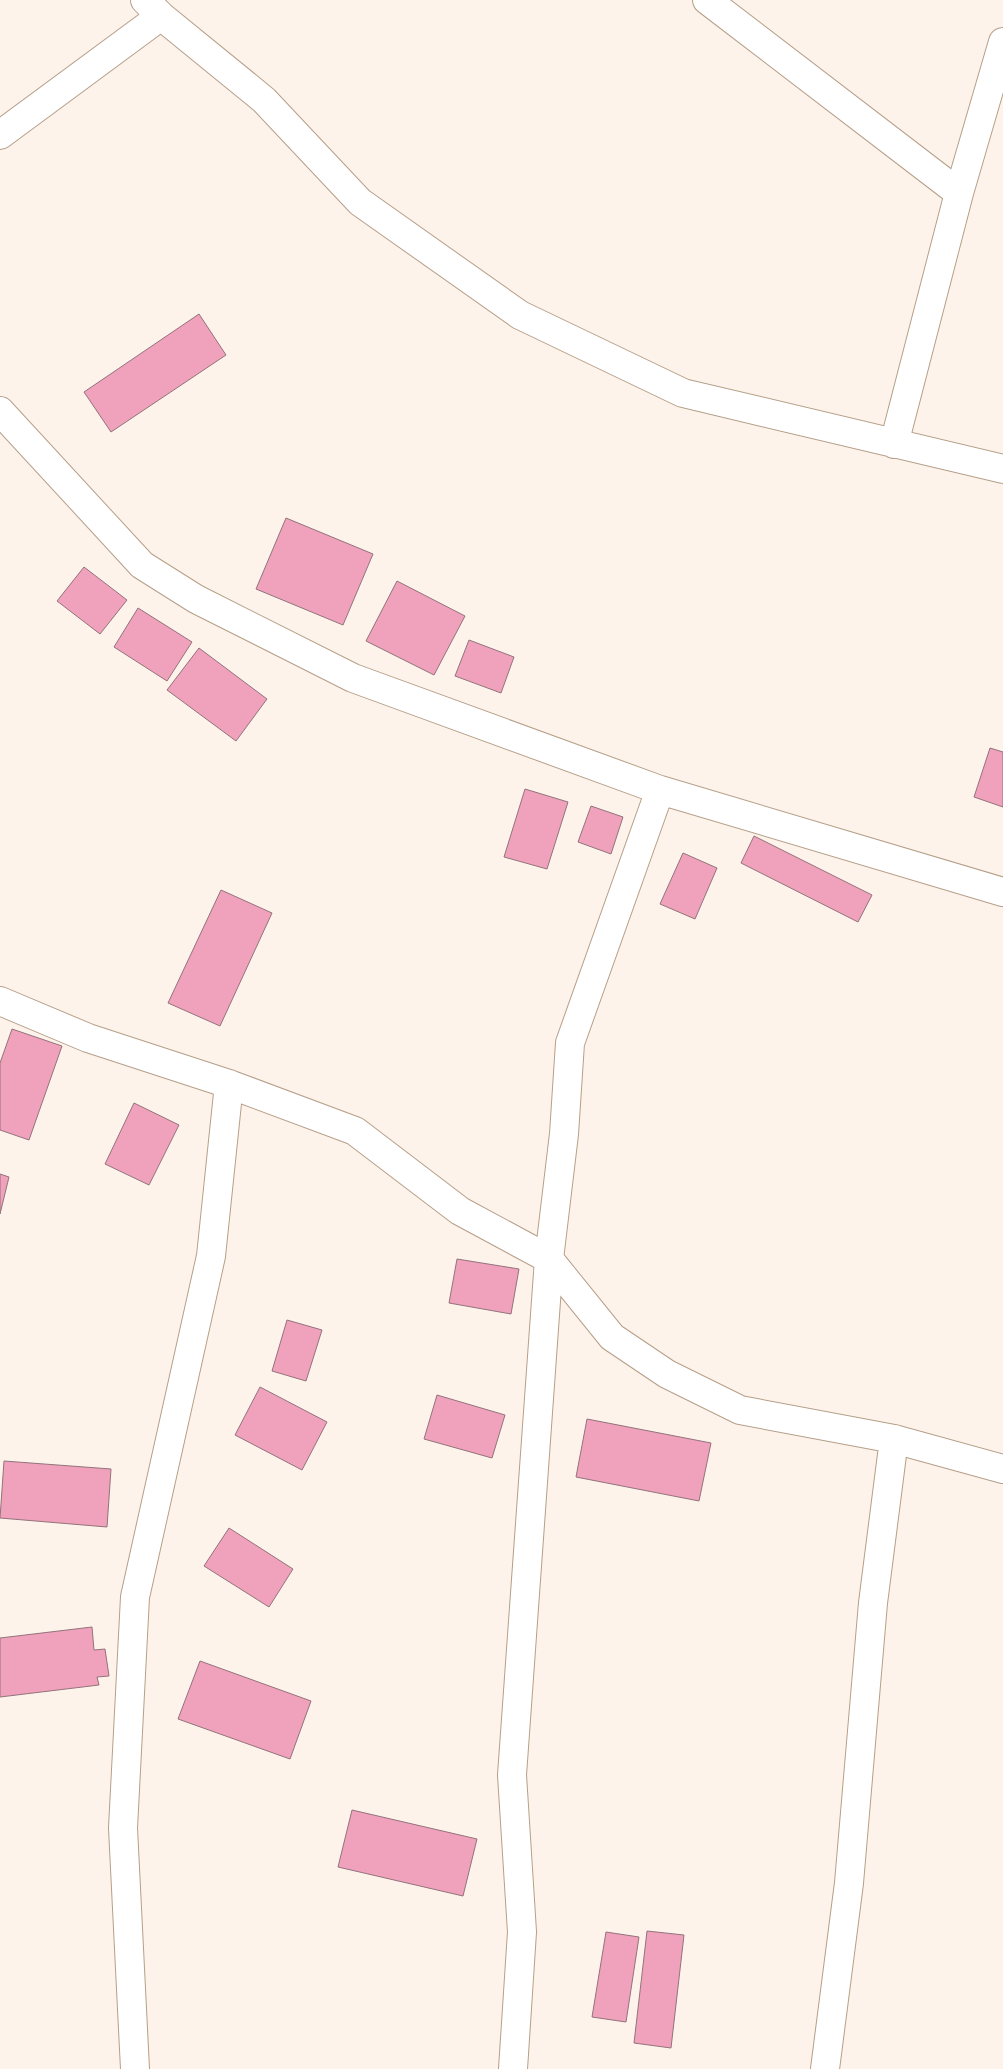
<svg xmlns="http://www.w3.org/2000/svg" width="1003" height="2069" font-family="Helvetica,sans-serif">
  <style>
    .building { fill: #f0a1bb; stroke: #92737c }
    .lines { fill: none; stroke-linecap: round; stroke-linejoin: round }
    .minor-casing { stroke: #b69f89; stroke-width: 30 }
    .minor { stroke: #fff; stroke-width: 28 }
  </style>
  <rect width="100%" height="100%" fill="#fdf3ea"/>
  <path class="building" d="M199,314l27,41 -115,77 -27,-40z
    M286,518l87,36 -30,71 -87,-36z
    M84,567l43,33 -27,34 -43,-33z
    M397,581l68,35 -31,59 -68,-34z
    M138,608l54,34 -25,39 -53,-34z
    M469,640l45,17 -13,36 -46,-17z
    M199,648l68,51 -31,42 -69,-51z
    M990,748l13,4v55l-29,-10z
    M525,789l43,13 -21,67 -43,-12z
    M591,806l32,11 -12,37 -33,-12z
    M754,836l118,59 -14,27 -117,-59z
    M683,853l34,15 -22,51 -35,-15z
    M221,890l51,23 -52,113 -52,-23z
    M12,1029l50,17 -33,94 -29,-10v-67z
    M134,1103l45,22 -30,60 -44,-21z
    M0,1174l9,3 -9,37z
    M457,1259l62,10 -8,45 -62,-11z
    M287,1320l35,10 -16,51 -34,-10z
    M260,1387l67,35 -25,48 -67,-35z
    M437,1395l68,20 -13,43 -68,-19z
    M587,1419l124,24 -12,58 -123,-24z
    M4,1461l107,8 -4,58 -107,-9z
    M229,1528l64,41 -24,38 -65,-41z
    M92,1627l2,23 11,-1 4,27 -12,1 2,8 -99,12v-59z
    M200,1661l111,40 -21,58 -112,-40z
    M352,1810l125,29 -14,57 -125,-29z
    M647,1931l37,4 -13,113 -37,-5z
    M606,1932l33,5 -13,85 -34,-5z"/>
  <g class="lines">
    <g class="minor-casing">
      <path id="minor" d="M145,0l16,16 103,84 96,102 160,113 163,78 320,76
        M707,0l252,193 -65,251
        M0,135l161,-119
        M959,193l44,-151
        M0,411l142,154 54,34 157,79 307,112 343,102
        M0,1001l88,37 141,46 126,47 105,80 89,48 63,78 55,37 73,36 154,29 109,30
        M135,2069l-12,-241 12,-231 76,-341 18,-172
        M513,2069l9,-137 -10,-157 37,-516 15,-125 6,-91 90,-253
        M825,2069l24,-186 24,-280 21,-164"/>
    </g>
    <use href="#minor" class="minor"/>
  </g>
</svg>
